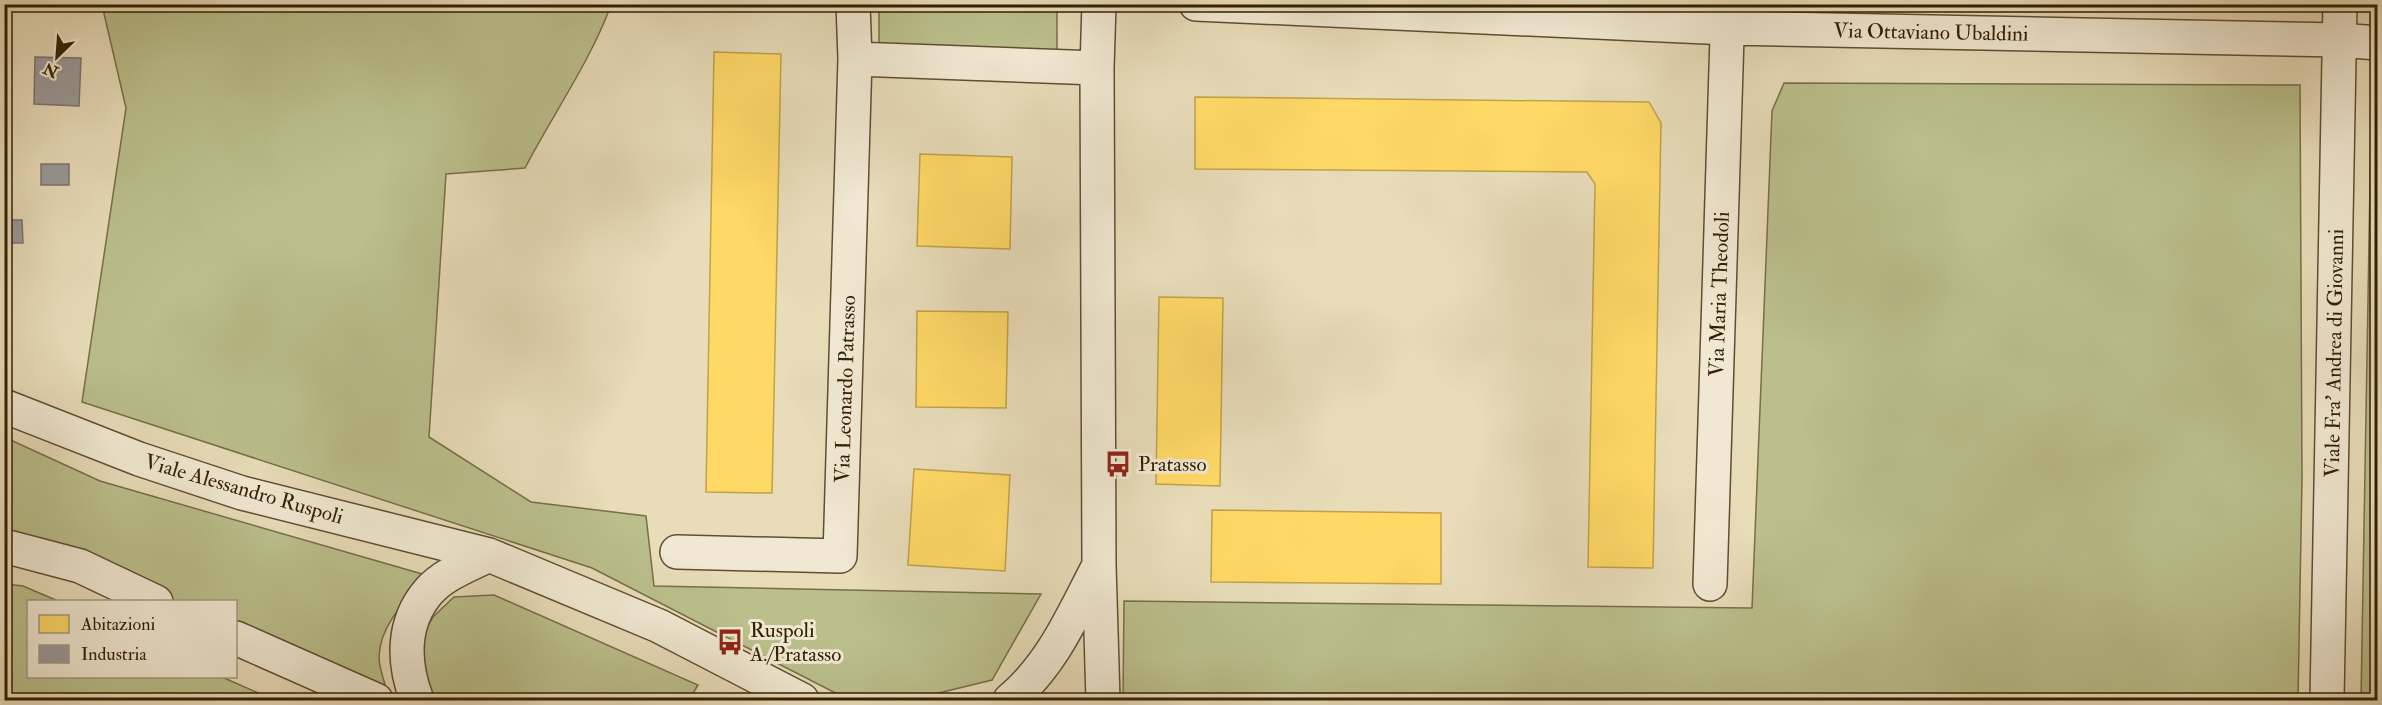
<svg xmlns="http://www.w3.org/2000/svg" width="2382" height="705" font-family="'IM FELL Double Pica',serif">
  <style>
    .green { fill: #babf8c; stroke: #766f47; stroke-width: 1.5 }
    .homes { fill: #ffd966; stroke: #c2a148; stroke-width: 1.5 }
    .industry { fill: #999; stroke: #7a746c; stroke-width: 1.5 }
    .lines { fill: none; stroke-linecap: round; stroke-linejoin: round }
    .minor-casing { stroke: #604e30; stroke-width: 36 }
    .minor { stroke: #f0e8d2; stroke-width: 33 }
    .labels { text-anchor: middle; stroke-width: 6; stroke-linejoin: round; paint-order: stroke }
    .street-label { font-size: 21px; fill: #331f02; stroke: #f0e8d2 }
    .poi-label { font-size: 21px; fill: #331f02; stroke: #f0e8d2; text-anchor: start }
  </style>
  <rect width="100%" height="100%" fill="#e8dcb9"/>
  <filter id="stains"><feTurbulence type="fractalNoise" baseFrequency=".00333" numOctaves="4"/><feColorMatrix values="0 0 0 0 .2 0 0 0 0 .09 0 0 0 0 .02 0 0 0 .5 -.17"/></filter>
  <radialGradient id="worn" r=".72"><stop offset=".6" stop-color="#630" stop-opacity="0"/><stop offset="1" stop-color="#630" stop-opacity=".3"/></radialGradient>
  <path class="green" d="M102,5h509c-21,57 -58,109 -86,163l-79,6 -17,263 102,65 115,14 8,70 387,8 -49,86 -82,20h-61l-257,-132 -510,-166 44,-294z
    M879,5h178v47l-178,-2z
    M1784,83l516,2 2,394 -4,221h-1175l1,-99 628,7 20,-497z
    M2377,95l1,605h-17l10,-573 2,-22z
    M4,437l96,44 329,95c-22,24 -49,47 -50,81 0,13 7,28 10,41l-153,-66v-30l-65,-1 -166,-60z
    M5,584l18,2 35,15 -30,1v74l194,1 52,23h-269z
    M494,595l204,90 -9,15h-256l-16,-19 7,-49 9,-15 21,-20z"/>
  <path class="homes" d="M714,52l67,2 -9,439 -66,-1z
    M1195,97l454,5 12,21 -8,445 -65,-1 7,-383 -8,-12 -392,-3z
    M920,154l92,3 -2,92 -93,-3z
    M1159,297l64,1 -3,188 -64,-2z
    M917,311l91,1 -2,96 -90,-1z
    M914,469l96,6 -5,96 -97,-6z
    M1212,510l229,3v71l-230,-2z"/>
  <path class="industry" d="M35,57l46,1 -2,48 -45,-2z
    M41,164h28v21h-28z
    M4,220h18l1,23h-19z"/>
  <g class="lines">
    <g class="minor-casing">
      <path id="minor" d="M1099,4l-2,64 2,497 4,135
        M1196,4l532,24 611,12 39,3
        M855,59l242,9
        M4,406l135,53 103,34 247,62 170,71 143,74
        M4,546l76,20 76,36
        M677,552l163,4 15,-497 -2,-55
        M1710,584l18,-580
        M236,638l140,62
        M417,700c-14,-36 -16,-77 12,-109 15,-17 40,-26 60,-36
        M1010,700c42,-35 63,-85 88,-133
        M2327,700l13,-696"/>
    </g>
    <use href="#minor" class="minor"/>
  </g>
  <defs>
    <g id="bus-bare" transform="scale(2.07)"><path d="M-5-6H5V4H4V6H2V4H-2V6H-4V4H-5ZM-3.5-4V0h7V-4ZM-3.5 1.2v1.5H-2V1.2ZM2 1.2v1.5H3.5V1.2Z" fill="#8f2418" stroke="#f0e8d2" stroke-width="2.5" paint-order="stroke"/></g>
  </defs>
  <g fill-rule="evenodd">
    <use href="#bus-bare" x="1118" y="464"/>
    <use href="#bus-bare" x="730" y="642"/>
  </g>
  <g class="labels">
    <g class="street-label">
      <text transform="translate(1931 32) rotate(1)" y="7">Via Ottaviano Ubaldini</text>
      <text transform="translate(1719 294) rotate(-88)" y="7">Via Maria Theodoli</text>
      <text transform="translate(2334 353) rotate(-89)" y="7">Viale Fra' Andrea di Giovanni</text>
      <text transform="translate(845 389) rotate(-88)" y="7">Via Leonardo Patrasso</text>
      <text transform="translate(244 489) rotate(16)" y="7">Viale Alessandro Ruspoli</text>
    </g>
    <g class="poi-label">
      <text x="1138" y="471">Pratasso</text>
      <text x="750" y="637">Ruspoli<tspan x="750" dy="24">A./Pratasso</tspan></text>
    </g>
  </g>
  <rect width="2382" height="705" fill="none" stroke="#e8dcb9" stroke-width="24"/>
  <rect x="6" y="6" width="2370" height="693" fill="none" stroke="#331f02" stroke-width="3"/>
  <rect x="12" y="12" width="2358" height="681" fill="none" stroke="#331f02" stroke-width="1.5"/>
  <rect x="27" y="600" width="210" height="78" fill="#f0e8d2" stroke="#a4987f" stroke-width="1.5"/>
  <rect x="39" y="615" width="30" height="18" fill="#ffd966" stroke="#a4987f" stroke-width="1.5"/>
  <text x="81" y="630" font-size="18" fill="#331f02">Abitazioni</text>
  <rect x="39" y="645" width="30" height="18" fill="#999999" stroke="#a4987f" stroke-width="1.5"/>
  <text x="81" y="660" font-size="18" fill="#331f02">Industria</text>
  <g transform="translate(57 57) rotate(205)" stroke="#f0e8d2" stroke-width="4.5" paint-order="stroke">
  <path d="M0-4.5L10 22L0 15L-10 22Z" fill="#331f02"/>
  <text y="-9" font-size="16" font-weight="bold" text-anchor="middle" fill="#331f02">N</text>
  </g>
  <rect width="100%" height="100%" filter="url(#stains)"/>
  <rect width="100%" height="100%" fill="url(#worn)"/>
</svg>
